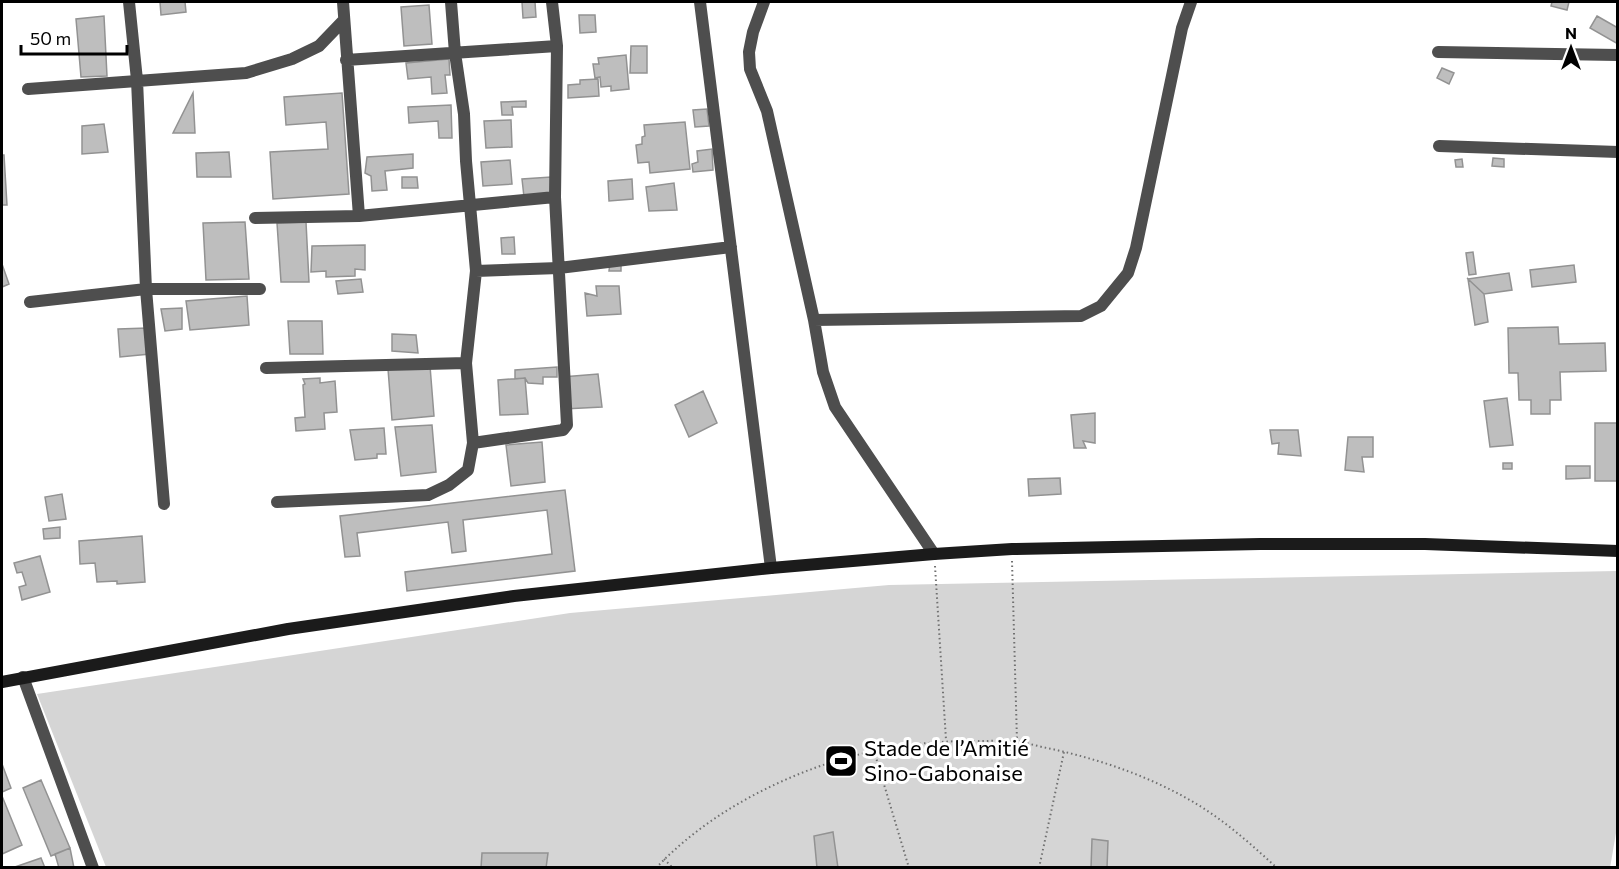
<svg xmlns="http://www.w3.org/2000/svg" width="1619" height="869" font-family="Commissioner,sans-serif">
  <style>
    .green { fill: #d5d5d5 }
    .building { fill: #bebebe; stroke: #929292; stroke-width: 1.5 }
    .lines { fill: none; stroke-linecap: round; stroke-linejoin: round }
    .path { stroke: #707070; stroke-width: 2; stroke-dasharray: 1.5 3; stroke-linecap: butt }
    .minor { stroke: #4e4e4e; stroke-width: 12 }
    .tertiary { stroke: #4e4e4e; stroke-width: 12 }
    .secondary { stroke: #1b1b1b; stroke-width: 12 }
    .labels { text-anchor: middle; stroke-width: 6; stroke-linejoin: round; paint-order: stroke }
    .poi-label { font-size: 22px; fill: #000; stroke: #fff; text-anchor: start }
  </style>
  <rect width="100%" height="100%" fill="#fff"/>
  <path class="green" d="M1617,571v256l-7,41 -1504,-1 -69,-173 533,-81 319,-28z"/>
  <path class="building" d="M160,2h25l1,10 -25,3z
    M522,2h13l1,15 -13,1z
    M1552,2h17l-2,8 -16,-4z
    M429,5l3,39 -28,2 -3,-39z
    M579,15h16l1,17 -16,1z
    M104,16l3,60 -26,1 -5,-58z
    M1597,16l21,12v16l-28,-16z
    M631,46h16v27h-17z
    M626,55l3,34 -18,2v-5l-10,1 -1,-10 -5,1 -2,-14h6l-1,-6z
    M449,59l1,16h-5l2,18 -15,1 -1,-17 -23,2 -2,-16z
    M1442,68l12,5 -5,11 -12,-6z
    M598,79l1,17 -31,2v-13l12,-1v-4z
    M193,93l2,40h-22z
    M342,93l7,101 -76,5 -3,-47 58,-3 -2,-27 -40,3 -2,-28z
    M526,101v6h-14l1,8h-11l-1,-13z
    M451,105l1,33h-13l-1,-17 -29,2 -1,-16z
    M707,109l2,17 -14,1 -2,-17z
    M511,120l1,27 -26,1 -2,-27z
    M685,122l5,47 -40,4 -1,-11 -11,1 -2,-18 6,-1v-7l3,-1 -1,-11z
    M104,124l4,28 -26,2v-28z
    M712,149l1,21 -20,2 -1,-8 6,-2 -1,-11z
    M229,152l2,25h-34l-1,-24z
    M413,154v14l-28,3 2,19 -15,1 -1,-15 -6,-3 2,-16z
    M2,155h2l3,50h-5z
    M1493,158l11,1v8l-12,-1z
    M1462,159l1,8h-7l-1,-7z
    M510,160l2,24 -29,2 -2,-24z
    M402,177h15l1,11h-16z
    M551,177l1,18 -28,2 -2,-18z
    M632,179l1,20 -24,2 -1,-20z
    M674,183l3,27 -28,1 -3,-24z
    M245,222l4,57 -43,1 -3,-57z
    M306,222l3,60h-28l-4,-59z
    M514,237l1,17h-13l-1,-16z
    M365,245v25l-10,-1v7l-29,1v-6l-15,1 1,-26z
    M1473,252l3,22 -7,1 -3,-22z
    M610,262l11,1v8h-12z
    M2,264l7,20 -7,3z
    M1574,265l2,17 -44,5 -2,-17z
    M1509,273l3,17 -28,4 -16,-15z
    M361,279l2,13 -25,2 -2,-13z
    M1468,279l16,15 4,28 -13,3z
    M596,286h23l2,28 -34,2 -2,-23 12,3z
    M247,296l2,29 -59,5 -4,-29z
    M182,308v21l-17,2 -4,-22z
    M288,321h34l1,33h-33z
    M1558,327l1,17 46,-1 1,28 -46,1 1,28h-11v14h-19v-14h-12l-1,-27h-9l-1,-45z
    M147,328l3,26 -30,3 -2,-28z
    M392,334l24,1 2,18 -26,-2z
    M430,366l4,50 -42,4 -4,-51z
    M557,367v10h-14v7l-15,-1 -3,-5 -10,1v-9z
    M598,374l4,33 -38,2 -2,-32z
    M320,378v5l15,-2 2,31 -13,1 1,16 -29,2 -1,-13 10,-1 -2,-32 2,-1 -2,-5z
    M525,378l3,36 -28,1 -2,-35z
    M703,391l14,32 -28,14 -14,-32z
    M1507,398l6,47 -23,2 -6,-46z
    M1095,413v30l-12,-2 3,7h-12l-3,-33z
    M1595,423h23v58h-23z
    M432,425l4,47 -35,4 -6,-49z
    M384,428l2,26h-9v4l-22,2 -5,-30z
    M1270,430h28l3,26 -23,-2 1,-11 -7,1z
    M1348,437h25v20h-11l2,15 -19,-2z
    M542,442l3,40 -34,4 -5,-41z
    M1503,463h9v6h-9z
    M1566,466h24v12l-24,1z
    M1060,478l1,16 -32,2 -1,-17z
    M565,490l10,81 -168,20 -2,-19 147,-18 -5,-44 -84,10 3,31 -14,2 -4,-31 -91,11 3,23 -15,1 -5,-41z
    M62,494l4,25 -17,2 -4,-24z
    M60,527v11l-16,1 -1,-10z
    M142,536l3,46 -28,2v-3l-20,1 -2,-19 -15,1 -1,-23z
    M40,556l10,36 -28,8 -3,-13 7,-2 -4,-13 -5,1 -3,-10z
    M2,764l9,24 -9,4z
    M41,780l29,68 -19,8 -28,-68z
    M2,796l20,49 -20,9z
    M833,832l5,36h-21l-3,-32z
    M1092,839l16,2 -1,27h-16z
    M70,848l4,20h-15l-4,-14z
    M482,853h66l-2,15h-65z
    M41,858l4,10h-33z"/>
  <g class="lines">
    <path class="path" d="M1012,561l5,180
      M935,566l11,174
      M874,751l35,117
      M664,859l9,9
      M656,868c33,-35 75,-63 118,-83 65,-31 134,-45 206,-44 12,0 25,-1 36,0 12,2 24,6 36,8 50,11 99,28 143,54 30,18 56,41 82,65
      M1039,868l25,-116"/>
    <path class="minor" d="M129,2l8,78 9,209 18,215
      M343,2l16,214
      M700,2l71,566
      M764,2l-11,30 -4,20 1,17 17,42 47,209 9,52 12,35 99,147
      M1438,52l180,3
      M346,60l211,-14
      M28,89l218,-16 46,-14 27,-13 25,-26
      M1439,146l179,6
      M255,218l104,-2 196,-19
      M476,271l83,-3 172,-21
      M30,302l116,-13h114
      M814,320l267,-4 20,-10 27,-33 8,-25 46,-220 9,-26
      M266,368l200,-5
      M473,443l90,-13 4,-5 -12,-228 2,-151 -5,-44
      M277,502l151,-7 21,-10 19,-15 5,-27 -7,-80 10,-92 -10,-110 -2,-47 -9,-61 -4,-51"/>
    <path class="tertiary" d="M23,677l70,191"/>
    <path class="secondary" d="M2,682l286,-53 226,-33 257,-28 163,-14 78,-5 248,-5h165l193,7"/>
  </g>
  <defs>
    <g id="stadium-square" transform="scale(1.725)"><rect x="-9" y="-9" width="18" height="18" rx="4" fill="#000" stroke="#fff"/><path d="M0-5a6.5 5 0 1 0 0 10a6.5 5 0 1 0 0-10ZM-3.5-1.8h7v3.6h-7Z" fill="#fff"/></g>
  </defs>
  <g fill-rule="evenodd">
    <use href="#stadium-square" x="841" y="761"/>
  </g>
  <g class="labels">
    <g class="poi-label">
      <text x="864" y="756">Stade de l’Amitié<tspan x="864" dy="25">Sino-Gabonaise</tspan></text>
    </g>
  </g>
  <rect width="1619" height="869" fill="none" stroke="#000000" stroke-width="6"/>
  <g transform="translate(1571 48)" stroke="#ffffff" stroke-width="4.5" paint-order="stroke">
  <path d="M0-4.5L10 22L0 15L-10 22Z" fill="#000000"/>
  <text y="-9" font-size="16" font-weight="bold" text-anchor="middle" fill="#000000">N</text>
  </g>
  <path d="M21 45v9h106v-9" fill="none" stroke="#000000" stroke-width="3"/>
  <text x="30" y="45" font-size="18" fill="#000000" stroke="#ffffff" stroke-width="4.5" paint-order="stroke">50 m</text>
</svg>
